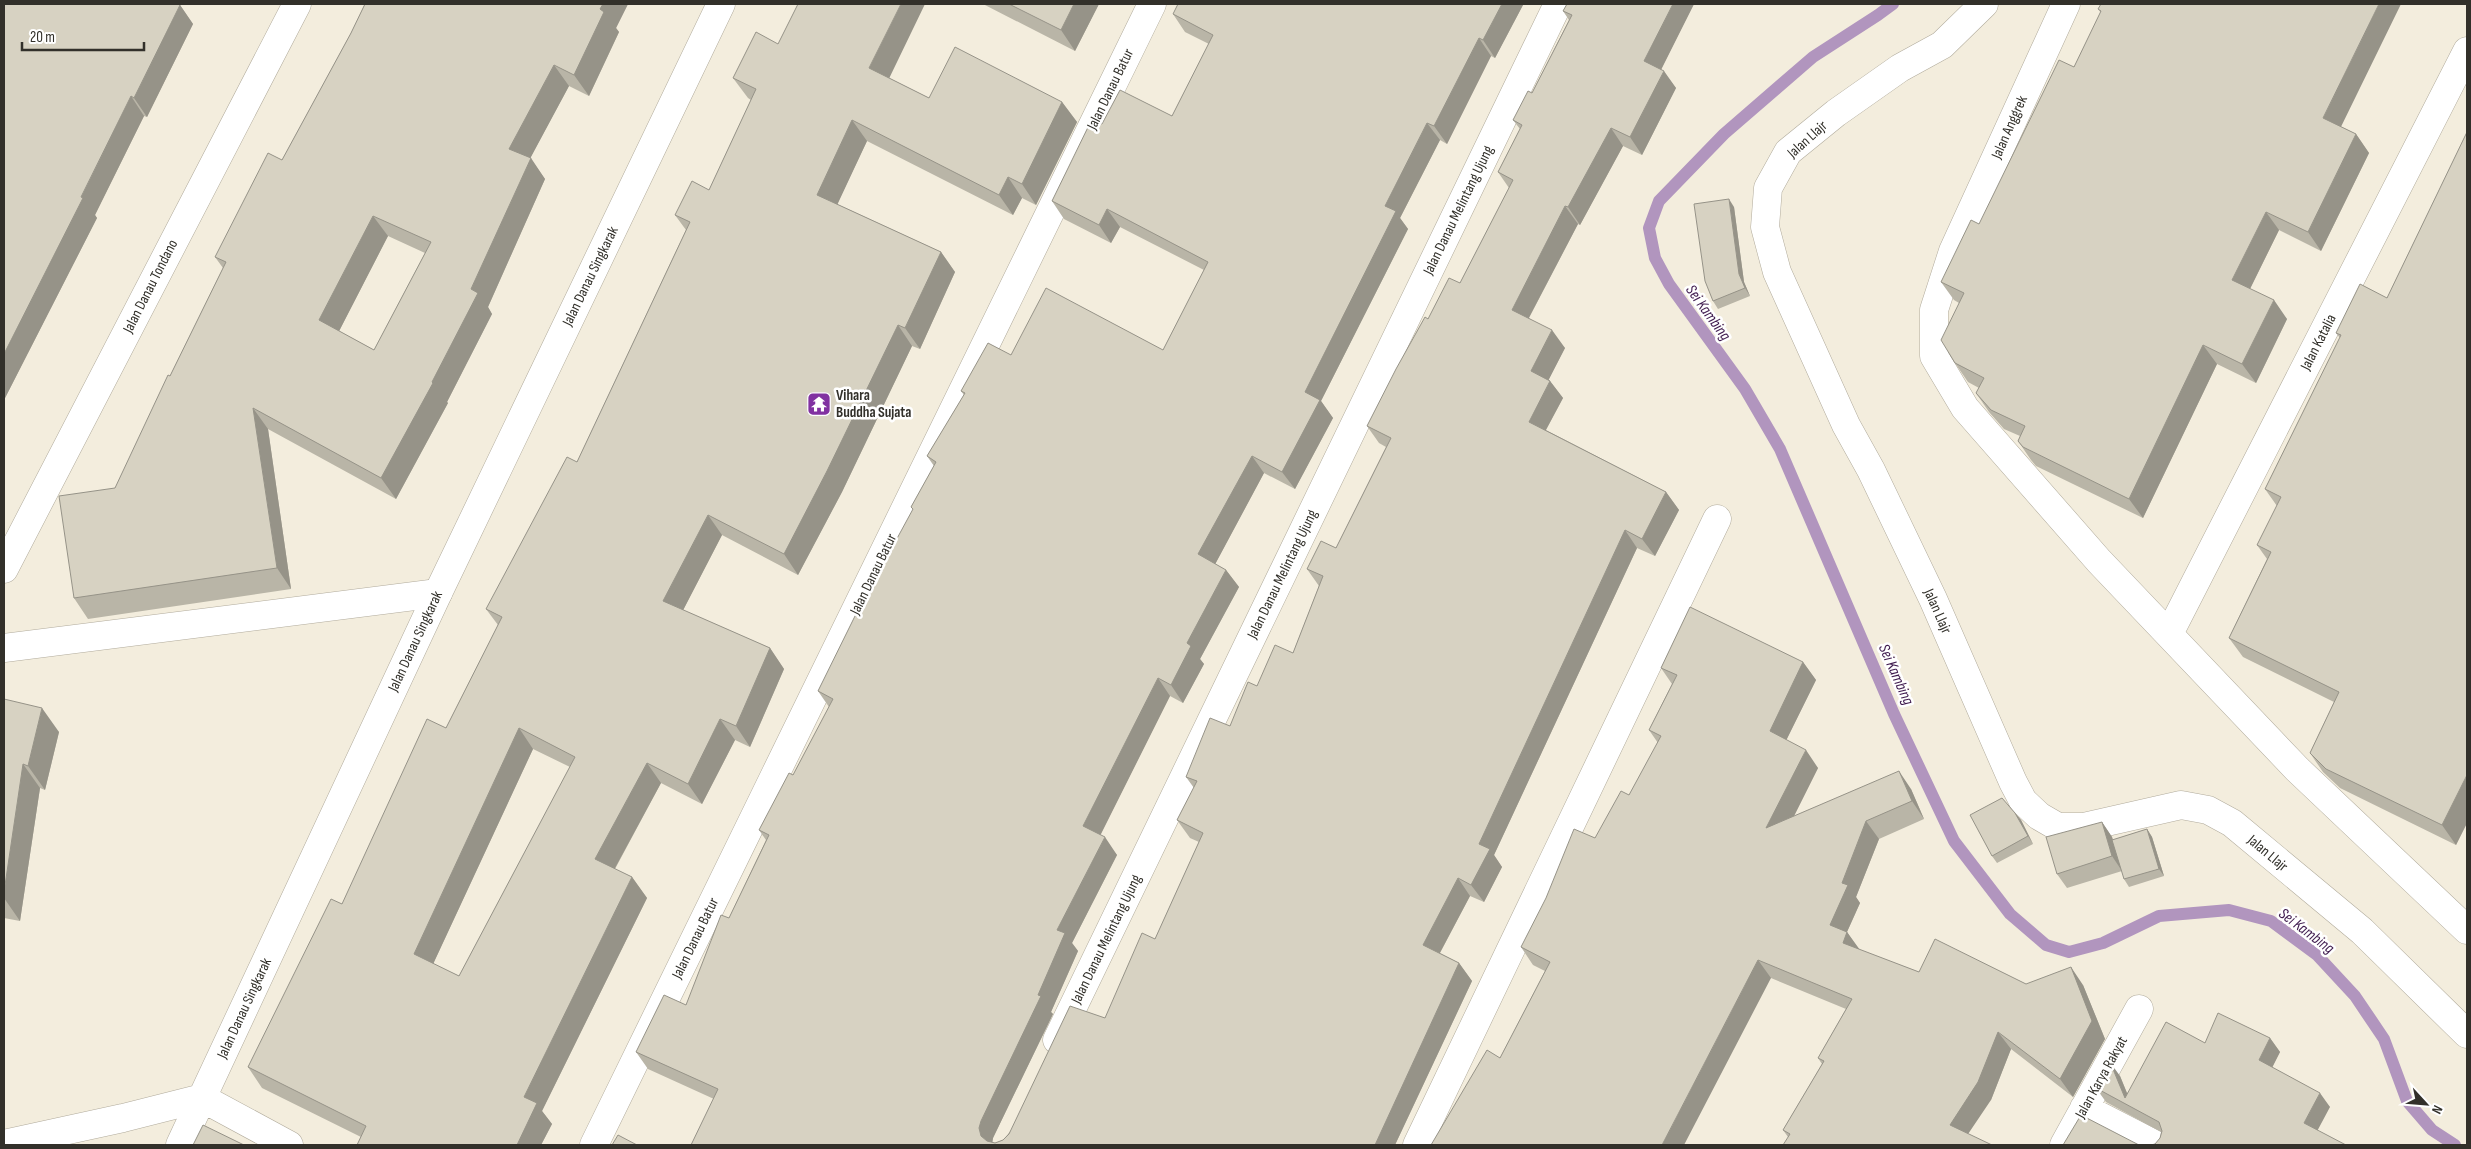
<svg xmlns="http://www.w3.org/2000/svg" width="2471" height="1149" font-family="'Sofia Sans Condensed',sans-serif">
  <style>
    .lines { fill: none; stroke-linecap: round; stroke-linejoin: round }
    .stream { stroke: #b195be; stroke-width: 12 }
    .street-casing { stroke: #b1ab9c; stroke-width: 29 }
    .secondary-casing { stroke: #b1ab9c; stroke-width: 29 }
    .street { stroke: #fff; stroke-width: 28 }
    .secondary { stroke: #fff; stroke-width: 28 }
    .wall { fill: #b9b5a7; fill-rule: evenodd }
    .shaded-wall { fill: #969388 }
    .building { fill: #d7d2c2; stroke: #969388; fill-rule: evenodd }
    .labels { text-anchor: middle; stroke-width: 5; stroke-linejoin: round; paint-order: stroke }
    .street-label { font-size: 15px; fill: #32302a; stroke: #fff }
    .poi-label { font-size: 15px; font-weight: bold; fill: #32302a; stroke: #fff; text-anchor: start }
    .water-label { font-size: 16px; font-style: italic; fill: #3f1b4e; stroke: #fff }
  </style>
  <rect width="100%" height="100%" fill="#f3eddd"/>
  <g class="lines">
    <path class="stream" d="M1893,4l-15,11 -65,42 -89,77 -65,67 -10,27 6,30 14,26 76,105 35,60 114,265 60,127 56,73 36,31 23,7 34,-9 56,-27 70,-6 42,11 46,34 38,41 29,43 23,62 25,29 23,15"/>
    <g class="street-casing">
      <path id="street" d="M1984,4l-42,41 -42,23 -64,45 -48,39 -20,36 -3,39 12,45 69,153 25,45 62,129 80,183 10,19 16,15 19,11h26l97,-22 27,5 24,13 130,108 105,103
        M2066,4l-113,247 -19,59v46l31,52 134,153 198,208 170,161
        M4,569l293,-565
        M2169,634l298,-583
        M4,648l434,-55
        M1057,1040l501,-1036
        M2084,1108l72,37
        M180,1145l22,-47 87,47
        M594,1145l558,-1141
        M1417,1145l300,-626
        M2064,1145l75,-136"/>
    </g>
    <g class="secondary-casing">
      <path id="secondary" d="M4,1144l119,-26 79,-20 236,-505 283,-589"/>
    </g>
    <use href="#street" class="street"/>
    <use href="#secondary" class="secondary"/>
  </g>
  <path class="wall" d="M4,4l176,1 13,19 -46,93 -3,-1 -49,99 2,3 -93,182z
    M365,4h263l-12,24 3,4 -30,64 -20,-10 -39,72 15,21 -57,128 4,7 -45,88 1,1 -52,96 -128,-70 23,160 -203,30 -14,-21 41,-110 108,-220 -8,-11 67,-97 69,-127zM388,236l37,17 -51,97 -35,-19z
    M983,4h116l-24,47z
    M1567,4h127l-33,65 15,19 -34,67 -19,-9 -43,79 -2,-1 -49,94 36,30 -17,32 2,1 13,17 -17,32 120,62 13,18 -24,46 -18,-8 -143,307 8,12 -18,35 -14,-6 -30,57 19,10 13,18 -77,164h-704l23,-46 -66,-30 -12,-17 50,-47 43,-87 37,-78 -7,-10 34,-55 36,-68 -11,-16 95,-181 -2,-3 23,-41 -7,-10 37,-61 -3,-4 50,-36 152,-5 41,-80 -84,-43 -9,16 -47,-24 -12,-18 50,-77 70,-8 37,-72 -24,-12 -12,-18 350,-9 -28,53 -4,-2 -44,88 -7,-4 -40,78 8,11 -87,172 12,17 -38,71 -31,-16 -49,91 11,6 13,17 -39,72 4,5 -21,39 -13,-7 -70,139 17,20 -45,88 6,8 -27,61 2,2 -60,124 -1,4 3,1 8,-3 102,-122 50,-79 44,-97 -9,-4 -13,-18 17,-32 -8,-11 44,-51 27,-40 36,-33 26,-67 -12,-17 29,-21 50,-101 -7,-4 -12,-17 61,-107 32,-36 49,-95 -11,-16 22,-43 -7,-9 19,-27 37,-73 -6,-9z
    M2098,9l258,125 13,19 -48,98 -42,-21 -29,59 37,30 -31,64 -39,-19 -74,154 -107,-52 -5,-6 -13,-19 2,-5 -16,-7 -15,-17 -13,-19 3,-5 -11,-6 -13,-19 4,-60 -5,-3 -13,-18 38,-58 95,-157 27,-54z
    M778,44l111,34 40,20 133,4 15,20 -41,83 -14,-7 -9,17 -146,-74 -30,63 104,48 14,20 -35,77 -8,-3 -70,146 -44,83 -76,-40 -39,75 87,38 14,21 -34,78 -15,-7 -33,64 -41,-21 -46,86 17,8 15,21 -105,213 10,13 -11,21h-184l4,-8 -99,-49 -14,-21 94,-163 104,-176 52,-103 -12,-16 91,-147 109,-232 -11,-15 34,-25 42,-90 -3,-2 -15,-20zM533,749l37,18 -111,209 -26,-12z
    M2467,132v691l-11,22 -116,-57 -17,-16 -13,-19 24,-51 -91,-45 -14,-19 38,-79 -10,-14 20,-39 -12,-17 75,-151 -4,-5 51,-35z
    M1734,207l10,75 6,14 -32,13 -5,-8z
    M1803,662l13,18 -30,60 32,28 -24,48 117,-27 13,30 -45,20 -23,58 4,6 -13,29 12,18 60,22 107,12 57,1 22,54 -32,58 -62,-48 -20,51 -203,37 -5,-7 39,-66 -4,-6 28,-49 -75,-31 -271,80 45,-87 -12,-6 -12,-18 74,-109 34,-43 29,-52 -9,-13 23,-46 -11,-16z
    M4,699l55,33 -14,58 -5,-2 -20,133 -16,-3z
    M2015,813l6,7 12,24 -36,19 -5,-7z
    M2102,822l10,15 1,3 34,-11 5,8 12,39 -35,11 -5,-8 -2,-8 -55,17 -10,-14z
    M2270,1038l10,14 -8,15 58,40 -170,31 1,-6 -55,-30 -10,-14 24,-12 7,17 78,-50z"/>
  <path class="shaded-wall" d="M603,4h25l-12,24 3,4 -30,64 -15,-21 26,-66z
    M901,4h24l-41,85 -15,-21z
    M1074,4h25l-24,47 -14,-21z
    M1502,4h20l1,1 -28,53 -12,-18z
    M1673,4h21l-37,74 -13,-17z
    M2379,4h22l-65,133 -13,-19z
    M180,5l13,19 -46,93 -13,-19z
    M1479,38l12,18 -44,88 -13,-18z
    M554,65l15,21 -45,84 -15,-21z
    M1664,71l12,17 -34,67 -12,-18z
    M131,96l13,20 -49,99 2,3 -93,182v-46z
    M1062,102l15,20 -41,83 -14,-21z
    M852,120l15,21 -35,75 -15,-21z
    M1427,123l13,17 -40,78 8,11 -87,172 12,17 -38,71 -13,-17 23,-80 80,-186z
    M1611,128l12,18 -43,79 -12,-18z
    M2356,134l13,19 -48,98 -13,-19z
    M531,158l14,21 -57,128 4,7 -45,88 1,1 -52,96 -15,-21 51,-96 39,-93z
    M1008,177l14,21 -9,17 -14,-20z
    M1729,199l5,8 10,75 6,14 -5,-8 -6,-14z
    M1565,206l13,18 -54,103 -12,-17z
    M1107,209l13,18 -9,16 -12,-18z
    M2266,212l13,18 -34,69 -13,-19z
    M373,216l15,20 -54,105 -15,-21z
    M941,252l14,20 -35,77 -15,-21z
    M2274,300l13,19 -31,64 -14,-19z
    M898,325l14,21 -70,146 -44,83 -14,-21z
    M1552,330l13,18 -21,41 -13,-18z
    M2203,345l14,19 -74,154 -14,-19z
    M1550,381l13,17 -22,41 -12,-17z
    M253,408l15,21 23,160 -14,-21z
    M1252,456l12,17 -53,99 -13,-18z
    M1666,492l13,18 -24,46 -13,-17z
    M708,515l14,20 -45,87 -14,-21z
    M1625,530l12,18 -143,307 8,12 -18,35 -13,-17 8,-41z
    M1226,570l13,17 -39,72 4,5 -21,39 -12,-18 16,-42z
    M770,648l14,21 -34,78 -14,-21z
    M1803,662l13,18 -34,69 -12,-18z
    M1158,678l12,18 -74,148 -13,-18z
    M42,708l17,24 -14,58 -17,-24z
    M720,719l15,21 -33,64 -14,-20z
    M519,728l14,21 -105,226 -14,-21z
    M1806,750l12,18 -39,78 -13,-18z
    M647,763l14,20 -52,96 -14,-20z
    M23,764l17,24 -20,133 -16,-23v-6z
    M1899,771l12,18 13,30 -12,-18z
    M2467,775v48l-11,22 -14,-20z
    M2015,813l6,7 12,24 -5,-8z
    M1866,821l13,18 -23,58 4,6 -18,40 -12,-18 12,-42z
    M2102,822l10,15 10,34 -10,-15z
    M2147,829l5,8 12,39 -5,-7z
    M1105,837l12,18 -45,88 6,8 -27,61 2,2 -60,124 -1,7 -11,-9 -2,-8 2,-7 57,-126 19,-65z
    M632,877l15,21 -105,213 10,13 -11,21h-24l7,-48z
    M1458,878l12,18 -35,66 -12,-17z
    M1847,932l13,18 -17,-7z
    M1758,960l13,18 -87,167h-22z
    M1459,963l13,18 -77,164h-20z
    M2071,967l12,18 22,54 -32,58 -13,-18z
    M1998,1032l13,17 -20,51 -29,43 -12,-18z
    M2270,1038l10,14 -11,22 -10,-14z
    M2110,1062l10,14 13,32 -8,-10z
    M2320,1093l10,14 -16,30 -10,-14z"/>
  <path class="building" d="M4,4h173l3,1 -46,93 -3,-2 -50,101 2,1 -79,156z
    M365,4h238l-3,5 4,3 -30,63 -20,-10 -45,84 22,9 -60,131 7,4 -46,89 1,1 -52,95 -128,-70 24,160 -203,30 -15,-102 56,-8 53,-113 2,1 56,-114 -11,-5 53,-104 14,7 69,-127zM373,216l58,26 -57,108 -55,-30z
    M798,4h103l-32,64 60,30 26,-51 107,55 -40,82 -14,-7 -9,18 -147,-75 -35,75 124,57 -36,76 -7,-3 -71,146 -43,83 -76,-39 -45,86 107,47 -34,78 -16,-7 -32,65 -41,-21 -52,96 37,18 -108,220 13,6 -20,42h-160l9,-19 -118,-59 83,-168 11,5 85,-185 19,9 56,-111 -16,-8 81,-152 10,5 113,-240 -15,-7 17,-34 17,9 47,-101 -23,-11 23,-46 22,12zM519,728l56,29 -116,219 -45,-22z
    M1009,4h65l-13,26z
    M1178,4h324l-19,36 -4,-2 -45,88 -7,-3 -42,83 11,5 -91,181 15,8 -38,72 -30,-16 -54,98 28,16 -39,73 4,3 -20,39 -13,-7 -75,148 22,11 -48,93 8,3 -27,62 3,1 -60,125 -2,7 2,8 6,5 8,2 8,-3 6,-6 61,-128 35,12 37,-85 13,6 48,-106 -26,-13 20,-39 -11,-4 24,-59 20,8 18,-44 9,4 18,-41 18,8 30,-77 -16,-7 14,-28 15,7 55,-110 -24,-12 29,-57 29,-52 3,2 21,-41 11,5 53,-103 -15,-8 24,-47 -9,-5 15,-29 4,2 40,-78 -9,-4 4,-7h106l-29,57 20,10 -34,66 -19,-9 -43,79 -3,-1 -53,104 40,20 -21,41 19,10 -21,41 137,70 -24,47 -17,-9 -146,314 11,5 -19,36 -13,-7 -35,67 36,18 -84,182h-684l27,-56 -82,-37 28,-57 22,10 35,-90 8,3 40,-83 -10,-5 30,-57 4,2 40,-76 -15,-8 38,-77 57,-105 -2,-2 25,-45 -9,-6 38,-63 -4,-2 27,-48 23,12 35,-67 117,62 45,-88 -101,-53 -8,16 -47,-24 40,-82 10,5 18,-34 52,26 41,-81 -40,-21z
    M2101,4h278l-56,114 33,16 -48,98 -42,-20 -34,68 42,20 -32,64 -39,-19 -74,154 -106,-52 -5,-6 7,-15 -34,-16 -15,-17 8,-15 -29,-15 -14,-23 23,-47 -23,-11 30,-62 8,4 80,-164 15,7 27,-56 -3,-2z
    M2467,132v643l-25,50 -116,-56 -16,-16 29,-61 -110,-54 42,-86 -14,-7 24,-48 -16,-8 76,-154 -5,-2 24,-49 27,14z
    M1729,199l10,75 6,14 -32,13 -8,-20 -11,-77z
    M1690,607l113,55 -33,69 36,19 -40,78 133,-57 13,30 -46,20 -24,62 6,2 -18,40 17,7 -4,11 76,29 16,-33 91,45 45,-17 21,54 -32,58 -62,-47 -20,50 -28,43 42,20h-209l7,-11 -7,-4 41,-69 -6,-3 34,-59 -94,-39 -96,185h-231l56,-95 13,8 50,-96 -29,-15 25,-49 28,-69 21,9 26,-47 8,4 32,-59 -12,-6 28,-55 -16,-7z
    M4,699l38,9 -14,58 -5,-2 -19,128z
    M2002,798l13,15 13,23 -36,20 -22,-41z
    M2102,822l10,34 -55,18 -11,-37z
    M2147,829l12,40 -35,10 -12,-39z
    M2218,1013l52,25 -11,22 61,33 -16,30 42,22h-195l4,-1 5,-6 2,-7 -3,-9 -63,-34 14,-26 15,36 41,-76 39,21z
    M2081,1115l58,30h2h-78z
    M203,1125l41,20h-51z
    M618,1135l19,10h-25z"/>
  <defs>
    <g id="temple-square" transform="scale(1.25)"><rect x="-9" y="-9" width="18" height="18" rx="4" fill="#8131a1" stroke="#fff"/><path d="M0-6L5-2H3V0L6.5 2.5H4V6H1.5V3h-3V6H-4V2.5H-6.5L-3 0V-2H-5Z" fill="#fff"/></g>
  </defs>
  <g fill-rule="evenodd">
    <use href="#temple-square" x="819" y="404"/>
  </g>
  <g class="labels">
    <g class="street-label">
      <text transform="translate(1110 89) rotate(-64)" y="5">Jalan Danau Batur</text>
      <text transform="translate(2009 127) rotate(-66)" y="5">Jalan Anggrek</text>
      <text transform="translate(1807 139) rotate(-42)" y="5">Jalan Llajr</text>
      <text transform="translate(1458 210) rotate(-64)" y="5">Jalan Danau Melintang Ujung</text>
      <text transform="translate(590 276) rotate(-64)" y="5">Jalan Danau Singkarak</text>
      <text transform="translate(150 286) rotate(-63)" y="5">Jalan Danau Tondano</text>
      <text transform="translate(2318 342) rotate(-63)" y="5">Jalan Katalia</text>
      <text transform="translate(873 574) rotate(-64)" y="5">Jalan Danau Batur</text>
      <text transform="translate(1282 574) rotate(-64)" y="5">Jalan Danau Melintang Ujung</text>
      <text transform="translate(1938 611) rotate(66)" y="5">Jalan Llajr</text>
      <text transform="translate(415 641) rotate(-65)" y="5">Jalan Danau Singkarak</text>
      <text transform="translate(2268 853) rotate(40)" y="5">Jalan Llajr</text>
      <text transform="translate(695 938) rotate(-64)" y="5">Jalan Danau Batur</text>
      <text transform="translate(1106 939) rotate(-64)" y="5">Jalan Danau Melintang Ujung</text>
      <text transform="translate(244 1008) rotate(-65)" y="5">Jalan Danau Singkarak</text>
      <text transform="translate(2101 1077) rotate(-61)" y="5">Jalan Karya Rakyat</text>
    </g>
    <g class="poi-label">
      <text x="836" y="400">Vihara<tspan x="836" dy="17">Buddha Sujata</tspan></text>
    </g>
    <g class="water-label">
      <text transform="translate(1709 312) rotate(54)" y="6">Sei Kambing</text>
      <text transform="translate(1897 674) rotate(66)" y="6">Sei Kambing</text>
      <text transform="translate(2307 930) rotate(37)" y="6">Sei Kambing</text>
    </g>
  </g>
  <rect width="2471" height="1149" fill="none" stroke="#32302a" stroke-width="10"/>
  <g transform="translate(2426 1104) rotate(116)" stroke="#ffffff" stroke-width="4" paint-order="stroke">
  <path d="M0-4L9 19L0 12L-9 19Z" fill="#32302a"/>
  <text y="-8" font-size="14" font-weight="bold" text-anchor="middle" fill="#32302a">N</text>
  </g>
  <path d="M22 42v8h122v-8" fill="none" stroke="#32302a" stroke-width="2.5"/>
  <text x="30" y="42" font-size="15" fill="#32302a" stroke="#ffffff" stroke-width="4" paint-order="stroke">20 m</text>
</svg>
